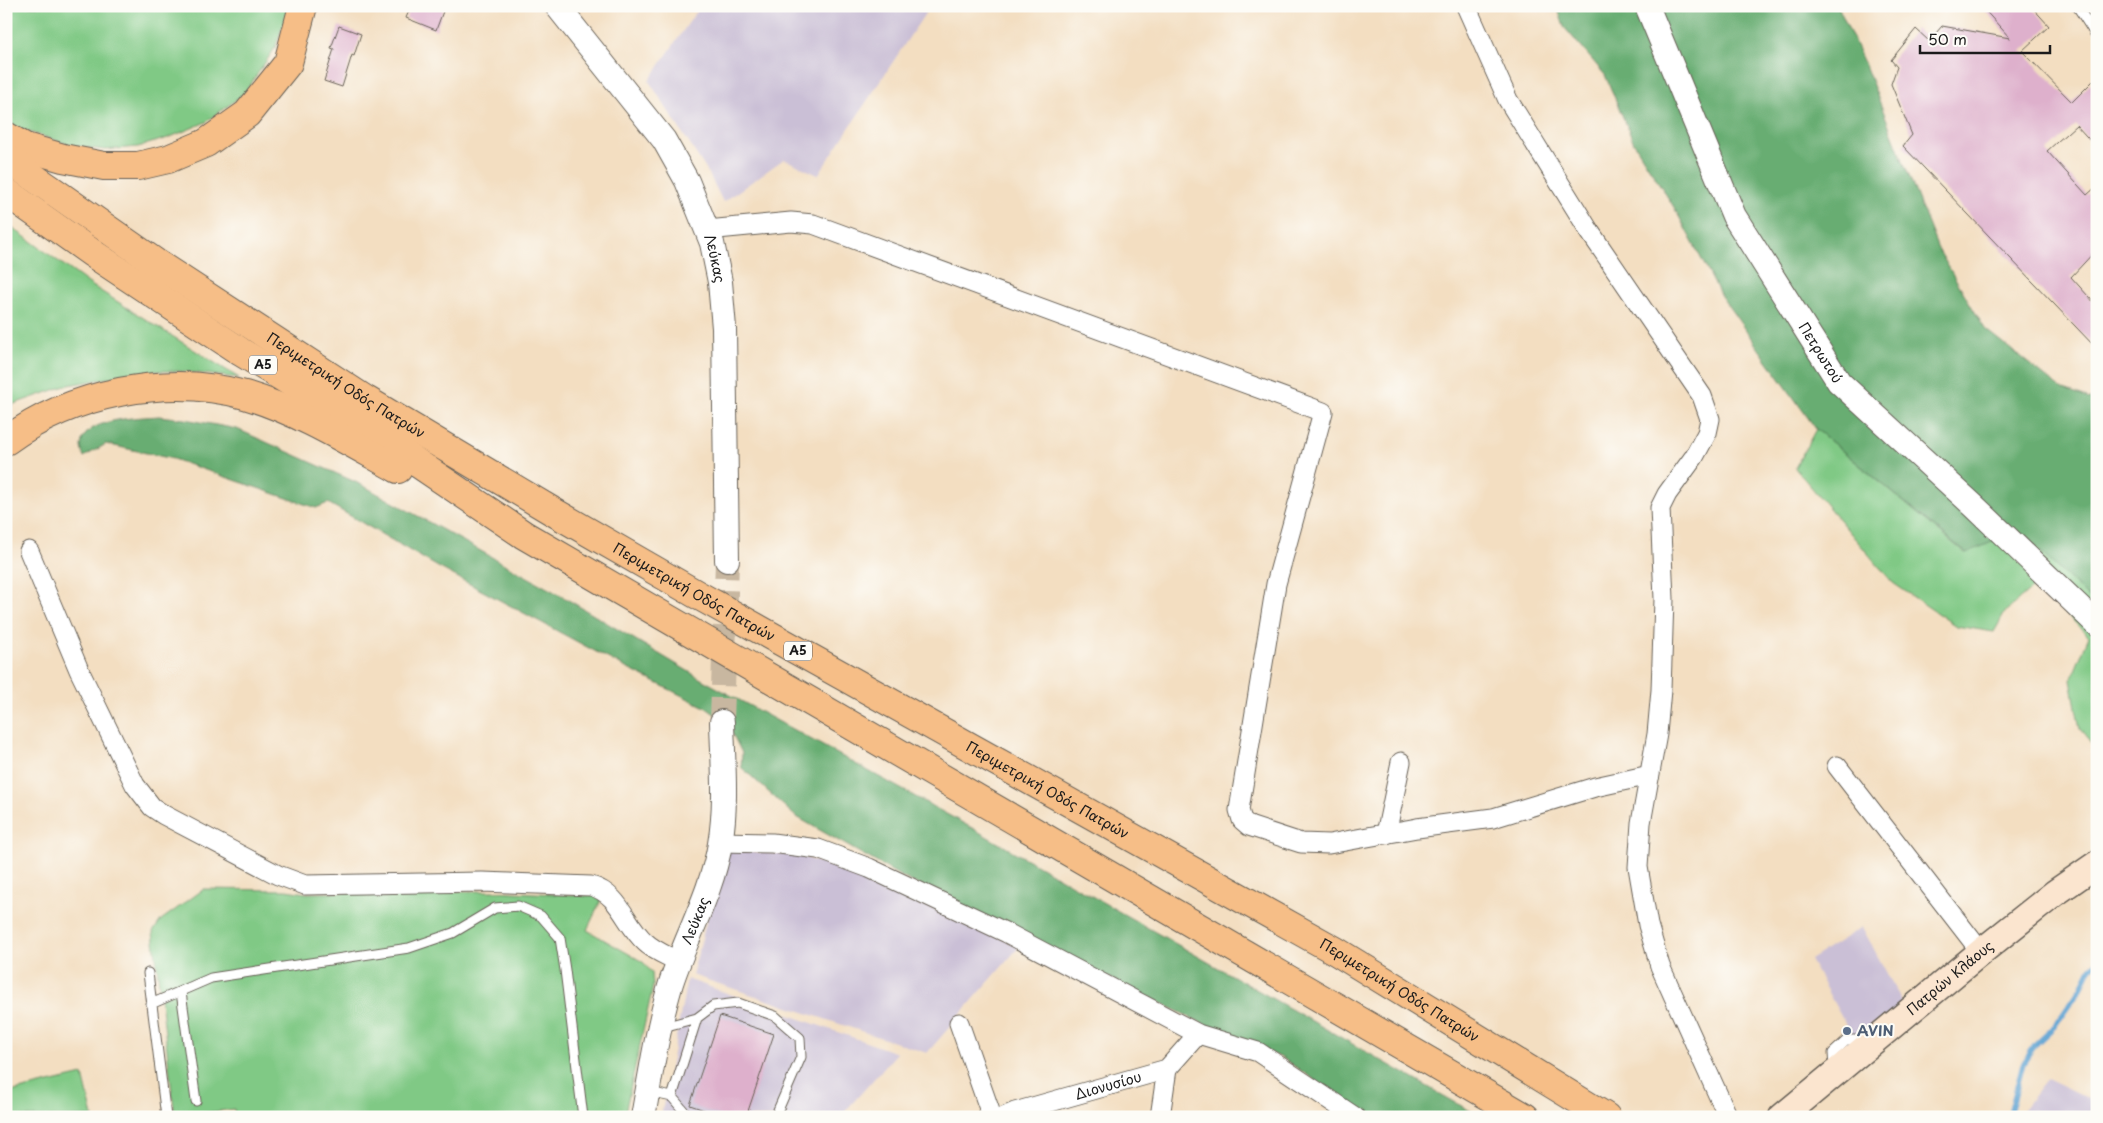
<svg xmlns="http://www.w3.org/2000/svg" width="2103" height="1123" font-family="'Playpen Sans',sans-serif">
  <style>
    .industrial { fill: #cabfd6 }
    .green { fill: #80c985; stroke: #4e7250 }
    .forest { fill: #68ad72; stroke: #426447 }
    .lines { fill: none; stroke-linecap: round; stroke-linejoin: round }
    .stream { stroke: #5ba1d1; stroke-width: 5 }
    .building { fill: #deb0cc }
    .tertiary-tunnel { stroke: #c8b7a0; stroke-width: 24; stroke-dasharray: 24 12; stroke-linecap: butt }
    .service-casing { stroke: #676056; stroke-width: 11 }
    .minor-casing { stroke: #676056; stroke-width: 21 }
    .tertiary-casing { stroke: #676056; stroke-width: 26 }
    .secondary-casing { stroke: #676056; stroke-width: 29 }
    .motorway-casing { stroke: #676056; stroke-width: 30 }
    .service { stroke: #fff; stroke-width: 9 }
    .minor { stroke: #fff; stroke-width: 19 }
    .tertiary { stroke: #fff; stroke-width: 24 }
    .secondary { stroke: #fbe5cf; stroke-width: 26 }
    .motorway { stroke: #f6be87; stroke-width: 28 }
    .service-dot { fill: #5c6f8a; stroke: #fdfcf7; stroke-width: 2 }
    .labels { text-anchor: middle; stroke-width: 4; stroke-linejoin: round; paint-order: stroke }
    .shield { fill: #fdfcf7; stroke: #605f5e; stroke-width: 1 }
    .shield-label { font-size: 12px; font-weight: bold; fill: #1c1c1c }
    .street-label { font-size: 14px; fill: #1c1c1c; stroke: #fdfcf7 }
    .service-label { font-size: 14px; font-weight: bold; fill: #4e5e75; stroke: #fdfcf7; text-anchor: start }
  </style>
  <rect width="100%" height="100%" fill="#fdfcf7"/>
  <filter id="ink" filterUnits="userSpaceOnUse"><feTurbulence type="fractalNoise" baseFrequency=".02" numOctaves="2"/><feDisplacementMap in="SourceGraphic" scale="10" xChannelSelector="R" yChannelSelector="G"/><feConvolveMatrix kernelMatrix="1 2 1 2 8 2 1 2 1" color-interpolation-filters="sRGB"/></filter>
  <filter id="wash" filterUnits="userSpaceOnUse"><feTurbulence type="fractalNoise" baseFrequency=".0096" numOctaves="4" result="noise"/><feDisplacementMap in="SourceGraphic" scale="20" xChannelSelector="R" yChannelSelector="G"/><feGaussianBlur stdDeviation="1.12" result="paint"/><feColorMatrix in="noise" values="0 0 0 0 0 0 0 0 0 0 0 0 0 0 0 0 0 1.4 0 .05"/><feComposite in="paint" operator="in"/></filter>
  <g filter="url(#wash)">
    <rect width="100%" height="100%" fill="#f3dec1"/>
    <path class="industrial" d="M700,6h230l-112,169 -34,-16 -61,43 -14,-28 -60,-93z
      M726,849l74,7 100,32 119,59 -92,106 -235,-78z
      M1862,927l42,78 -47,40 -47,-85z
      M687,979l210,74 -57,64h-179z
      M2047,1079l50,24v14h-80z"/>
    <path class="green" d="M6,6h284l-15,42 -31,46 -38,28 -38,16 -30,9 -33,3 -31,-4 -55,-17 -13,-8z
      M6,223l85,62 148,93 -61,-7h-28l-82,14 -54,19 -8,5z
      M1816,429l149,124 53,-22 79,74v145l-17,-21 -9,-49 18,-44 -53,-51 -30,26 -12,21 -38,-6 -63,-43 -98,-115z
      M204,889l82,1 20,3 187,-2 102,5 6,4 -14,30 56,32 9,11 1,13 -29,131h-389l-1,-8 -59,8 -22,-185 8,-12z
      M83,1075l10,42h-87v-24z"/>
    <path class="forest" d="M1557,6h281l27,59 73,184 47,80 76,60 29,10 7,-2v208l-79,-74 -52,22 -150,-124 -95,-133 -46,-87 -41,-66 -29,-68 -41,-48z
      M159,416l26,3 52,10 125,56 198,110 143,85 269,148 509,289h-111l-88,-59 -80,-35 -298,-145 -109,-62 -54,-49 1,-14 -15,-30 -22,-16 -77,-38 -190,-102 -110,-64 -12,5 -143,-49 -67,-15 -22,13c-1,-3 -3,-8 -3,-11 2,-29 57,-28 78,-30z"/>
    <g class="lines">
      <path class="stream" d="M2009,1117l14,-53 12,-19 19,-18 27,-39 10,-20 6,-6"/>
    </g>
    <g id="blocks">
      <path class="building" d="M411,6h34l-9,24 -30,-12z
        M1981,6h50l18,20 -27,25 50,51 25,-25v71l-21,-23 -29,26 40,44 10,-9v63l-26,28 26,29v43l-194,-203 9,-11 -21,-51 6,-17 -6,-7 25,-31 13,12 13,-15 68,12z
        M339,26l22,8 -7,22 -2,-1 -10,32 -18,-6 10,-32 -3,-1z
        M720,1016l54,18 -28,83h-22l-34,-12z"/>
    </g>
  </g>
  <g filter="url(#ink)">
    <use href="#blocks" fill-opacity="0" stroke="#676056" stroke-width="1"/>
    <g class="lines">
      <path class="tertiary-tunnel" d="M722,722l5,-162"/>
      <g class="service-casing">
        <path id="service" d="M2077,6l20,31
          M148,973l18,144
          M181,992l15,109
          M151,1004l60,-26 198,-30 44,-15 42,-25 23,-2 23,10 19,22 5,32 18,147
          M663,1027l34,-9 16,-12 25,-3 37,13 25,22 1,19 -26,60
          M1834,1069l-1,-16 14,-13h18
          M649,1092l23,5 17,20
          M672,1097l25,-79"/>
      </g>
      <g class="minor-casing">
        <g id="minor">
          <path d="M1466,6l42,94 82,132 112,164 8,23 -3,14 -13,24 -27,37 -7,14 4,91 -3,91 -4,44 -16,89 -3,44 10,58 12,41 68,151"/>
          <path d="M707,230l84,-8 22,2 510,188 -47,172 -37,226 3,10 7,6 52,17 28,1 88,-16 76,-10 102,-31 55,-12"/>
          <path d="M29,551l50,119 56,115 17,22 12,8 114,60 27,10 177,-3 109,4c29,8 34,38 54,56 9,9 23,14 34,20"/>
          <path d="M1837,766l144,186"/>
          <path d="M1386,834l15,-72"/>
          <path d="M720,842l52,1 46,6 51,19 138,65 191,101 60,18 97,65"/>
          <path d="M959,1023l33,94"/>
          <path id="s1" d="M1004,1117l11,-5 152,-43 31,-35"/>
          <path d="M1160,1117l7,-48"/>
        </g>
      </g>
      <g class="tertiary-casing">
        <g id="tertiary">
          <path id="s2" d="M557,6l107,134 23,41 25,62 8,39 4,46 3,232"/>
          <path id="s3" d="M1647,6l87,210 105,166 135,124 123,118"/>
          <path id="s4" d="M643,1117c8,-45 15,-91 28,-134 15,-46 41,-91 49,-139 7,-40 3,-82 2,-122"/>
        </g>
      </g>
      <g class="secondary-casing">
        <g id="secondary">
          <path id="s5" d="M1782,1117l199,-165 74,-59 42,-29"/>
        </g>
      </g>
      <g class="motorway-casing">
        <g id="motorway">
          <path d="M6,136l19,11 38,11 41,8h34l30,-7 38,-16 41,-29 41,-51 15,-57"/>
          <path id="s6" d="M6,158l150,105 210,137 186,111 144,83 638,356 272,167"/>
          <path d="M6,192l86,61 149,99 123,75 160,108 1001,582"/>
          <path d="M6,441c65,-48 161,-68 239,-46 54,16 104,47 153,74"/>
        </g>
      </g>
      <use href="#service" class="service"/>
      <use href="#minor" class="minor"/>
      <use href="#tertiary" class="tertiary"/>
      <use href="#secondary" class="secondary"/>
      <use href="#motorway" class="motorway"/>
    </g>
  </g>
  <circle class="service-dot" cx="1847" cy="1031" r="5"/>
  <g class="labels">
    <g class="shield">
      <rect x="249" y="355.5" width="28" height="19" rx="4"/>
      <rect x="784" y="641.5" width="28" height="19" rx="4"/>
    </g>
    <g class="shield-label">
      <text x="263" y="369">Α5</text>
      <text x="798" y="655">Α5</text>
    </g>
    <g class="street-label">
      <text dy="5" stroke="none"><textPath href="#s2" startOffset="301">Λεύκας</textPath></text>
      <text dy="5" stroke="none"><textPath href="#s3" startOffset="389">Πετρωτού</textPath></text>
      <text dy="5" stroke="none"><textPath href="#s6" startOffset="409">Περιμετρική Οδός Πατρών</textPath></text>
      <text dy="5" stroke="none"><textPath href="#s6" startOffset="814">Περιμετρική Οδός Πατρών</textPath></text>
      <text dy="5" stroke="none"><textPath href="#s6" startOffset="1219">Περιμετρική Οδός Πατρών</textPath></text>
      <text dy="5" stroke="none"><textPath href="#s4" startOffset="204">Λεύκας</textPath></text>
      <text dy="5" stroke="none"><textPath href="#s5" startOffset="218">Πατρών Κλάους</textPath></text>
      <text dy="5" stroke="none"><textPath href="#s6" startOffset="1624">Περιμετρική Οδός Πατρών</textPath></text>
      <text dy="5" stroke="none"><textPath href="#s1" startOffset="109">Διονυσίου</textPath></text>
    </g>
    <g class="service-label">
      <text x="1857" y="1036">AVIN</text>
    </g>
  </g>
  <rect width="2103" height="1123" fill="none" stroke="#fdfcf7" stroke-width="25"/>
  <path d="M1920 45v8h130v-8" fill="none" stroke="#1c1c1c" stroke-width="2.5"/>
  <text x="1928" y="45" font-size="15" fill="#1c1c1c" stroke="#fdfcf7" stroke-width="4" paint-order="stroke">50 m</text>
</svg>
